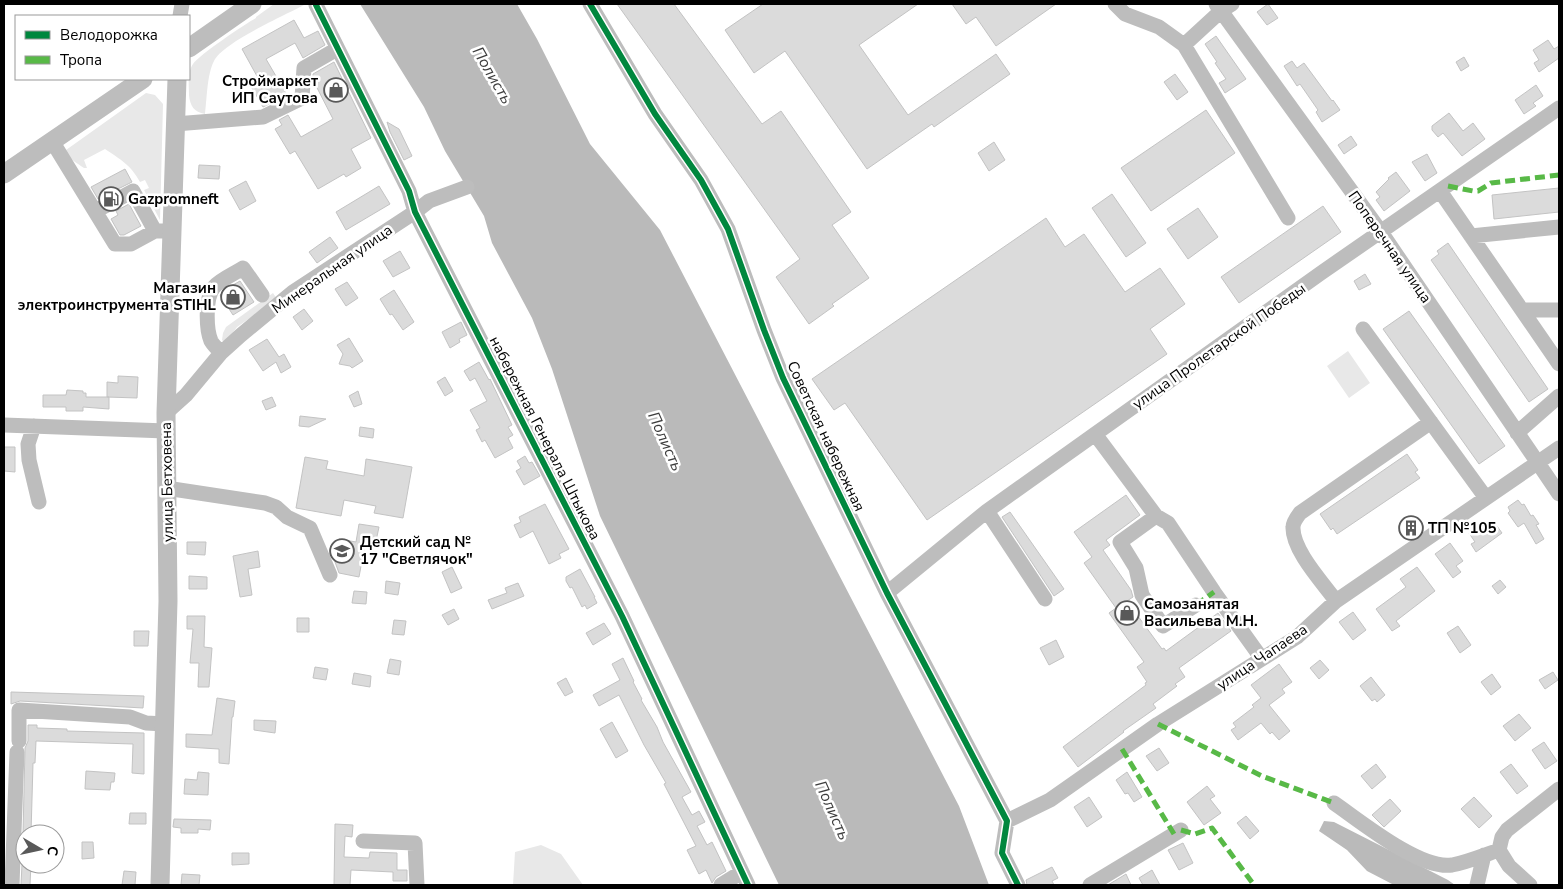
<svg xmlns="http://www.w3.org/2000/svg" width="1563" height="889" font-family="'Nunito Sans',sans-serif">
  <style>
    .green { fill: #e8e8e8 }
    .water { fill: #bababa }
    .building { fill: #dbdbdb; stroke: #c3c3c3 }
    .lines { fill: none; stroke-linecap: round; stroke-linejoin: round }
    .minor { stroke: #bdbdbd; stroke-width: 15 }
    .major { stroke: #bdbdbd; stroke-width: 19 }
    .quiet { stroke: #58b947; stroke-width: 5; stroke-dasharray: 10 5; stroke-linecap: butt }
    .cycleway-casing { stroke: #fff; stroke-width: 9 }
    .cycleway { stroke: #00873e; stroke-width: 6 }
    .labels { text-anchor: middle; stroke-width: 5; stroke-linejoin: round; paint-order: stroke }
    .poi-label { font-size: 15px; font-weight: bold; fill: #000; stroke: #fff; text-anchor: start }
    .street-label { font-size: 15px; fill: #000; stroke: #fff }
    .water-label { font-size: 16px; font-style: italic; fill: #3d3d3d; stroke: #fff }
  </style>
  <rect width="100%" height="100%" fill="#fff"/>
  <path class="green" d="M274,4h32c-20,11 -83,38 -92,57 -7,13 -7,38 -9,53 -11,-2 -15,-8 -16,-19 0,-9 -2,-22 4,-31 6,-9 52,-40 63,-46v-1z
    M146,93l9,2 8,9 -3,116 -16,-30 5,-2 -4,-8 -5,2c-10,-18 -19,-22 -35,-33l-21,11 3,8h-3c-7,-5 -16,-9 -18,-18z
    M273,293l4,6 -40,28 -12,16 -3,-3 1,-7 3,-6z
    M1348,351l22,32 -21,15 -22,-32z
    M541,845l20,9 22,31h-70l2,-33z"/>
  <path class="water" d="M360,4h157l20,35 53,105 70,86 299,576 30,79h-210l-179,-369 -48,-147 -20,-51 -40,-75 -8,-27 -39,-65 -21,-44z
    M1324,821l10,1 114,58 7,5h-61l-27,-14 -20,-21 -28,-19z"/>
  <path class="building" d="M617,4h57l88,120 19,-13 70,101 -19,13 37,53 -37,26 2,2 -25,18 -33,-47 24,-18z
    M763,4h155l-59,41 49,70 88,-61 14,20 -76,53 -2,-3 -65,45 -82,-118 -31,22 -29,-43z
    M952,4h104l-60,42 -20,-29 -10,7z
    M1268,4l10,14 -11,7 -10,-13z
    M294,20l10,18 14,-7 7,14 -22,13 -8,-15 -29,16 21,36 -24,12 -14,-24 9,-5 -16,-29z
    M1216,36l30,43 -21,14 -6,-10 7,-4 -11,-16 2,-1 -12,-18z
    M1548,40l6,9 5,-3v12l-20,14 -5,-9 5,-3 -6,-10z
    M1464,57l5,9 -8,5 -5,-9z
    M1292,61l5,7 7,-5 28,38 1,-1 7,10 -18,12 -6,-10 2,-2 -18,-26 -3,2 -13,-20z
    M334,62l37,76 -20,11 10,19 -15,9 -2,-3 -26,15 -23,-38 -5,3 -15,-25 7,-4 -3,-5 9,-5 13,22 32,-18 -20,-39v-6z
    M1175,74l13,18 -11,8 -13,-18z
    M1536,85l7,11 -10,7 3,3 -12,8 -9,-14z
    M1206,110l29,43 -84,58 -30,-43z
    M1449,113l14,18 10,-8 12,16 -23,17 -19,-23 -5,4 -6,-7v-4z
    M387,122l12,7 13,27 -8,4 -14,-28z
    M1351,136l6,9 -13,9 -6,-9z
    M994,142l11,18 -16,11 -11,-18z
    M1427,154l10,19 -12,8 -13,-19z
    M199,165l21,1 -1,13 -21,-1z
    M125,169l7,13 -34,17 -7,-12z
    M1396,172l14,19 -26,20 -8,-11 4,-3 -4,-5 13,-13 -1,-1z
    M246,181l10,20 -16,9 -11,-20z
    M379,186l11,18 -44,26 -10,-18z
    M1559,188v24l-65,7 -2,-24z
    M1112,194l34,49 -20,14 -34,-49z
    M129,204l12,22 -17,9h-4l-9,-16 7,-4 -2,-4z
    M1323,206l18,26 -102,71 -18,-26z
    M1198,208l20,29 -30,22 -21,-30z
    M1046,218l19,29 19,-13 41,58 35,-24 25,36 -35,25 17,25 -240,166 -82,-117 -11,7 -22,-31z
    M330,237l8,11 -21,15 -8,-11z
    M1448,243l100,146 -19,13 -98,-142 8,-6 -2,-3z
    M400,251l10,17 -17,9 -10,-16z
    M1365,274l6,10 -12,6 -5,-9z
    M240,281l14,21 -21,13 -13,-20 6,-6z
    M347,282l11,16 -12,8 -11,-17z
    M394,290l20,32 -11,8 -11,-16 -2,1 -10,-16z
    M304,309l9,12 -11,9 -9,-13z
    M1409,311l96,135 -26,18 -96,-135z
    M461,322l6,13 -8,4 1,3 -10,6 -8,-16z
    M349,338l14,23 -11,7 -2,-2 -11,-2 4,-10 -6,-9z
    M267,339l12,18 5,-3 7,13 -10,6 -5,-11 -13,9 -14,-21z
    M479,362l10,18 1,-1 22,46 -4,2 5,8 -5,3 5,10 -18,10 -10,-18 -3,2 -6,-12 4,-2 -10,-18 17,-9 -12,-23 -5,3 -6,-10z
    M118,376l20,1 -1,21 -30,-1v-15l11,1z
    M445,377l8,14 -8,5 -8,-14z
    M67,390l16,1v2h3v4h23v12l-26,-2v4h-17v-4h-23v-12h23z
    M358,391l4,13 -8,3 -5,-11z
    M272,397l4,9 -10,4 -4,-9z
    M300,416l26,3 -17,8 -10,-1z
    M360,427l14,2 -1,9 -14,-2z
    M4,447h11v25l-11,-1z
    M1407,454l11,16 -3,2 5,6 -83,56 -4,-6 -2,2 -11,-16z
    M525,456l4,7 3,-1 8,14 -16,9 -8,-14 5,-3 -4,-7z
    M305,457l23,4 -2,8 38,7 2,-17 46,8 -9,51 -29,-5 2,-7 -32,-6 -3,16 -45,-8z
    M1126,495l14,20 -34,25 4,5 -7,5 28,40 2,7 -6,4 35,48 2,-1 2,3 52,-38 13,18 -52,37 6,9 -10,7 2,2 -24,18 3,4 -33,23 1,1 -46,35 -15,-20 83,-62 -1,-2 2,-1 -10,-15 7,-5 -35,-49 7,-5 -32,-45 8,-6 -18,-25z
    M1518,500l4,5 2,-1 7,12 2,-1 6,9 -3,1 8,14 -8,5 -12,-21 -6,4 -10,-14 2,-2 -2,-4z
    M545,504l24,45 -10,5 2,4 -12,6 -16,-33 -13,7 -6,-13 7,-3 -2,-5z
    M1010,512l54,77 -10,7 -52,-79z
    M1416,519l5,8 -14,10 -6,-8z
    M359,524l20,3 -3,14 -10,-2 -7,38 -20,-4 -4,-11 4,-23 17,3z
    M1479,526l6,8 12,-8 5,7 -26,19 -5,-8 4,-2 -6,-9z
    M187,542h19l-1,13 -18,-1z
    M1450,543l13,18 -7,5 5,6 -8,6 -18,-24z
    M258,551l2,16 -12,2 4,26 -12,2 -7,-41z
    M452,567l10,21 -11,5 -9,-21z
    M1417,567l18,24 -39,30 4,5 -8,5 -16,-22 30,-22 -6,-8z
    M580,569l15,28h-1l3,6 -10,6 -2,-4 -3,2 -10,-20 -2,1 -4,-7v-4z
    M189,576l18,1v12h-18z
    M1500,580l6,7 -8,7 -6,-8z
    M386,581l14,2 -2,12 -13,-2z
    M518,583l6,13 -32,13 -4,-9 19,-7 -2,-5z
    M354,591l13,1 -1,12 -14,-1z
    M454,609l5,10 -11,6 -6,-10z
    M1353,612l13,18 -13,10 -14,-18z
    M187,616h18l-1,31 8,1 -3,39h-11l1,-24h-9l3,-34h-6z
    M297,618h12v14h-12z
    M394,620l12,1 -2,14 -12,-1z
    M604,623l7,11 -18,11 -7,-12z
    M1458,626l13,19 -11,8 -13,-20z
    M134,631h15l-1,15h-14z
    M1056,640l8,17 -15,8 -9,-17z
    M623,658l11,23 -1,1 9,17 -1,1 16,27 6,15 28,50 -9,5 10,18 7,-4 6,11 -8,4 10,19 5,-3 14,29 -10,6 -4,6 -6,-13 -7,4 -12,-24 9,-4 -32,-62 2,-1 -22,-38 -25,-50 -20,11 -6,-11 27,-15 -8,-16z
    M390,659l11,2 -2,14 -12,-2z
    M1320,660l9,10 -10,9 -9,-11z
    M1279,664l13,18 -10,7 3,4 -16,12 21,26 -11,9 -7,-8 -2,2 -9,-11 -23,17 -7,-10 5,-3 -3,-4 21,-16 -2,-2 9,-7 -10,-13z
    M315,667l13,2 -2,11 -13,-2z
    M1553,672l5,8 -13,9 -6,-9z
    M354,673l17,3 -1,11 -18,-3z
    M1492,674l9,13 -10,8 -10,-13z
    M1371,677l14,18 -8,7 -2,-3 -3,2 -12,-15z
    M566,678l7,14 -8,4 -8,-13z
    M11,692l133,4 -1,12 -123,-7 -9,3z
    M217,698l18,3 -2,16h-1l-3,47 -10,-1v-14l-33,-2v-13l26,1z
    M1519,714l12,14 -16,13 -12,-15z
    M254,720l22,1 -1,12 -21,-3z
    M612,722l16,29 -12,7 -16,-29z
    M28,725h9v3l30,1v2l77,2v41l-12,-1 1,-29 -97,-3 -1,22h-2l-2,71h-8l2,-86 3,-7z
    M1544,742l13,19 -12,8 -13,-19z
    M1159,748l10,15 -12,8 -11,-15z
    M1376,764l10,13 -14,12 -11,-13z
    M1511,764l17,22 -11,8 -17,-22z
    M86,771l29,2 -1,9h-3l-1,8 -25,-1z
    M198,772l11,1 -1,22 -24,-1 1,-15 12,1z
    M1127,772l15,25 -8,5 -6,-9 -3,1 -9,-14z
    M1207,786l8,10 -5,3 11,14 -17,12 -17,-23z
    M1089,797l13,20 -15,10 -13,-20z
    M1474,797l18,19 -13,12 -18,-19z
    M1390,799l11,12 -17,16 -12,-12z
    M130,813h16v11h-17z
    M1246,816l13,15 -9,8 -13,-16z
    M174,819l37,1 -1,10 -12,-1v4h-17v-5l-8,-1z
    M335,824l18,1 -1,12 -7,-1 -1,21 25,1 1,-6 27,1v17h10v11h-14v-9l-42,-2 -1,15h-16z
    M82,842h11l1,16 -12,1z
    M1183,843l10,20 -14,7 -11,-20z
    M232,853h17v11l-17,1z
    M22,864h9l-1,21h-9z
    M1052,867l6,11 -6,3 2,4h-27l-1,-5z
    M1152,870l8,15h-17l-4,-7z
    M124,871l12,1 -1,13h-13z
    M182,874l18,1 -1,10h-18z
    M1126,874l5,11h-23z"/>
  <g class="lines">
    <path class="minor" d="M590,4l65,110 46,66 27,49 36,101 19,48 104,215 120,228 -5,32 16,32
      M1115,4l10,10 34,13 25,18 104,173
      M1216,4l165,228 178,262
      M316,5l93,186 6,21 207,404 126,269
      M180,16l2,-12
      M1184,45l37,-34 11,-7
      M175,124l88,-7 39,-19 2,-30 33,-19
      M52,141l63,103h16l24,-13h17
      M1440,191l119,173
      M96,211l37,-20 22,40
      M1471,236l88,-9
      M1523,310h36
      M1363,329l123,169
      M221,353c-3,-4 -8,-8 -10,-12 -5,-12 -6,-44 3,-54 7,-8 20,-13 29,-19l19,27
      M166,413l20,-18 35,-42 20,-18 52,-43 122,-80 14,-11 38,-14
      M4,425l162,6
      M34,426l-6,18 1,16 10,42
      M1517,433l42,-37
      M1095,434l61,82 12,7 46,69 48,67
      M166,488l99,15 11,4 11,10 23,11 20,47
      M987,511l58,88
      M1156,516l-36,26 16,26 6,27 21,31 33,-21
      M887,593l100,-82 334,-238 238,-165
      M1336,601c-13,-18 -44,-51 -43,-74 0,-5 4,-10 7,-14l131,-91
      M19,741v-31l111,7 16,6 19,1
      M1334,803c26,18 86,67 118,62 16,-3 32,-10 47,-15
      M1007,821l43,-21 108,-76 139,-87 39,-36 223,-153
      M363,841l52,2 2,42
      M1499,850l3,-13 5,-7 52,-41
      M1499,850l10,16 21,19
      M12,885l5,-133
      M721,885l21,-13
      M1090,885l91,-55
      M1477,885l7,-30"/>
    <path class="major" d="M189,48l63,-44
      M4,174l139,-95
      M160,885l8,-284 -2,-188 11,-334"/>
    <path class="quiet" d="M1448,186l25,5h5l13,-8 68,-8
      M1196,605l18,-13
      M1158,724l104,52 72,27
      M1122,749l52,85
      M1181,830l14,4 17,-6 42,57"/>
    <g class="cycleway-casing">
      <path id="cycleway" d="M590,4l65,110 46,66 27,49 36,101 19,48 104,215 120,228 -5,32 16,32
        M316,5l93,186 6,21 207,404 126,269"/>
    </g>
    <use href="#cycleway" class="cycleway"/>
  </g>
  <defs>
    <g id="shop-ring" transform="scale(1.25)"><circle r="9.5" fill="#fff" stroke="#595959" stroke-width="1.5"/><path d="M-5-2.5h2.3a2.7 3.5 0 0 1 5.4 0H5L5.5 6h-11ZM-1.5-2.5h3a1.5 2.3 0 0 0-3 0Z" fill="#595959"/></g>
    <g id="fuel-ring" transform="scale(1.25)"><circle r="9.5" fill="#fff" stroke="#595959" stroke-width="1.5"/><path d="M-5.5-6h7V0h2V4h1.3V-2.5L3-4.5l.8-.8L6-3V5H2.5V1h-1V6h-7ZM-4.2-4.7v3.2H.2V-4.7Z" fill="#595959"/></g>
    <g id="building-ring" transform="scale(1.25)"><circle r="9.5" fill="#fff" stroke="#595959" stroke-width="1.5"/><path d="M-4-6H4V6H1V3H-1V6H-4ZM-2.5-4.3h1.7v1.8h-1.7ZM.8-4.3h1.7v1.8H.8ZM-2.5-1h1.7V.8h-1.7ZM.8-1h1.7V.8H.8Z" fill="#595959"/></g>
    <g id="school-ring" transform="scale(1.25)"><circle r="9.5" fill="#fff" stroke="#595959" stroke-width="1.5"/><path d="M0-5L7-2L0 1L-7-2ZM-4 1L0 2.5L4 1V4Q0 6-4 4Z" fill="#595959"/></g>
  </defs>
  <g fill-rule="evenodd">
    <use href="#shop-ring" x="336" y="90"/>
    <use href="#fuel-ring" x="111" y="199"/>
    <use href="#shop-ring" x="233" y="297"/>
    <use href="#building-ring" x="1411" y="528"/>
    <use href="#school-ring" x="342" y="551"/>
    <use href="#shop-ring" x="1127" y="613"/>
  </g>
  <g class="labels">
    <g class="poi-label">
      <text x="318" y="86" text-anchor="end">Строймаркет<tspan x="318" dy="17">ИП Саутова</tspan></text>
      <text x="128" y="204">Gazpromneft</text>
      <text x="216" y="293" text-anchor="end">Магазин<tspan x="216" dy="17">электроинструмента STIHL</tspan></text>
      <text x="1428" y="533">ТП №105</text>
      <text x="360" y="547">Детский сад №<tspan x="360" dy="17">17 "Светлячок"</tspan></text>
      <text x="1144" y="609">Самозанятая<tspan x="1144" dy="17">Васильева М.Н.</tspan></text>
    </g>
    <g class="street-label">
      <text transform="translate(1390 247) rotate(55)" y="5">Поперечная улица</text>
      <text transform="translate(332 269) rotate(-35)" y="5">Минеральная улица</text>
      <text transform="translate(1219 346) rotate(-35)" y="5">улица Пролетарской Победы</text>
      <text transform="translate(826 436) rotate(65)" y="5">Советская набережная</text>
      <text transform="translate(545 438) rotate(63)" y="5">набережная Генерала Штыкова</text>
      <text transform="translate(167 482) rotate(-91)" y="5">улица Бетховена</text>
      <text transform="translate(1262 657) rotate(-34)" y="5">улица Чапаева</text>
    </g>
    <g class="water-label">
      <text transform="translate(493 75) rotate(60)" y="6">Полисть</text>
      <text transform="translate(666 441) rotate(66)" y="6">Полисть</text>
      <text transform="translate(833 810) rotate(66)" y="6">Полисть</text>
    </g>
  </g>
  <rect width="1563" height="889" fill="none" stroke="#000000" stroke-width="10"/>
  <rect x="15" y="15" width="175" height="65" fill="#ffffff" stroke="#999999"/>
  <rect x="25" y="31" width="25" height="8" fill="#00873e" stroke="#999999"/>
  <text x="60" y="40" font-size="15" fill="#000000">Велодорожка</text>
  <rect x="25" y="56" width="25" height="8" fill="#58b947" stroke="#999999"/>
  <text x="60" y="65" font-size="15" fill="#000000">Тропа</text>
  <g transform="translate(40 849) rotate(99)"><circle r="24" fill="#ffffff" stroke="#999999"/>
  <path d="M0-4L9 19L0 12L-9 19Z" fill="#595959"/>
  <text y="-8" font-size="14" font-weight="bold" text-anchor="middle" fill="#000000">С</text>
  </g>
</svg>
